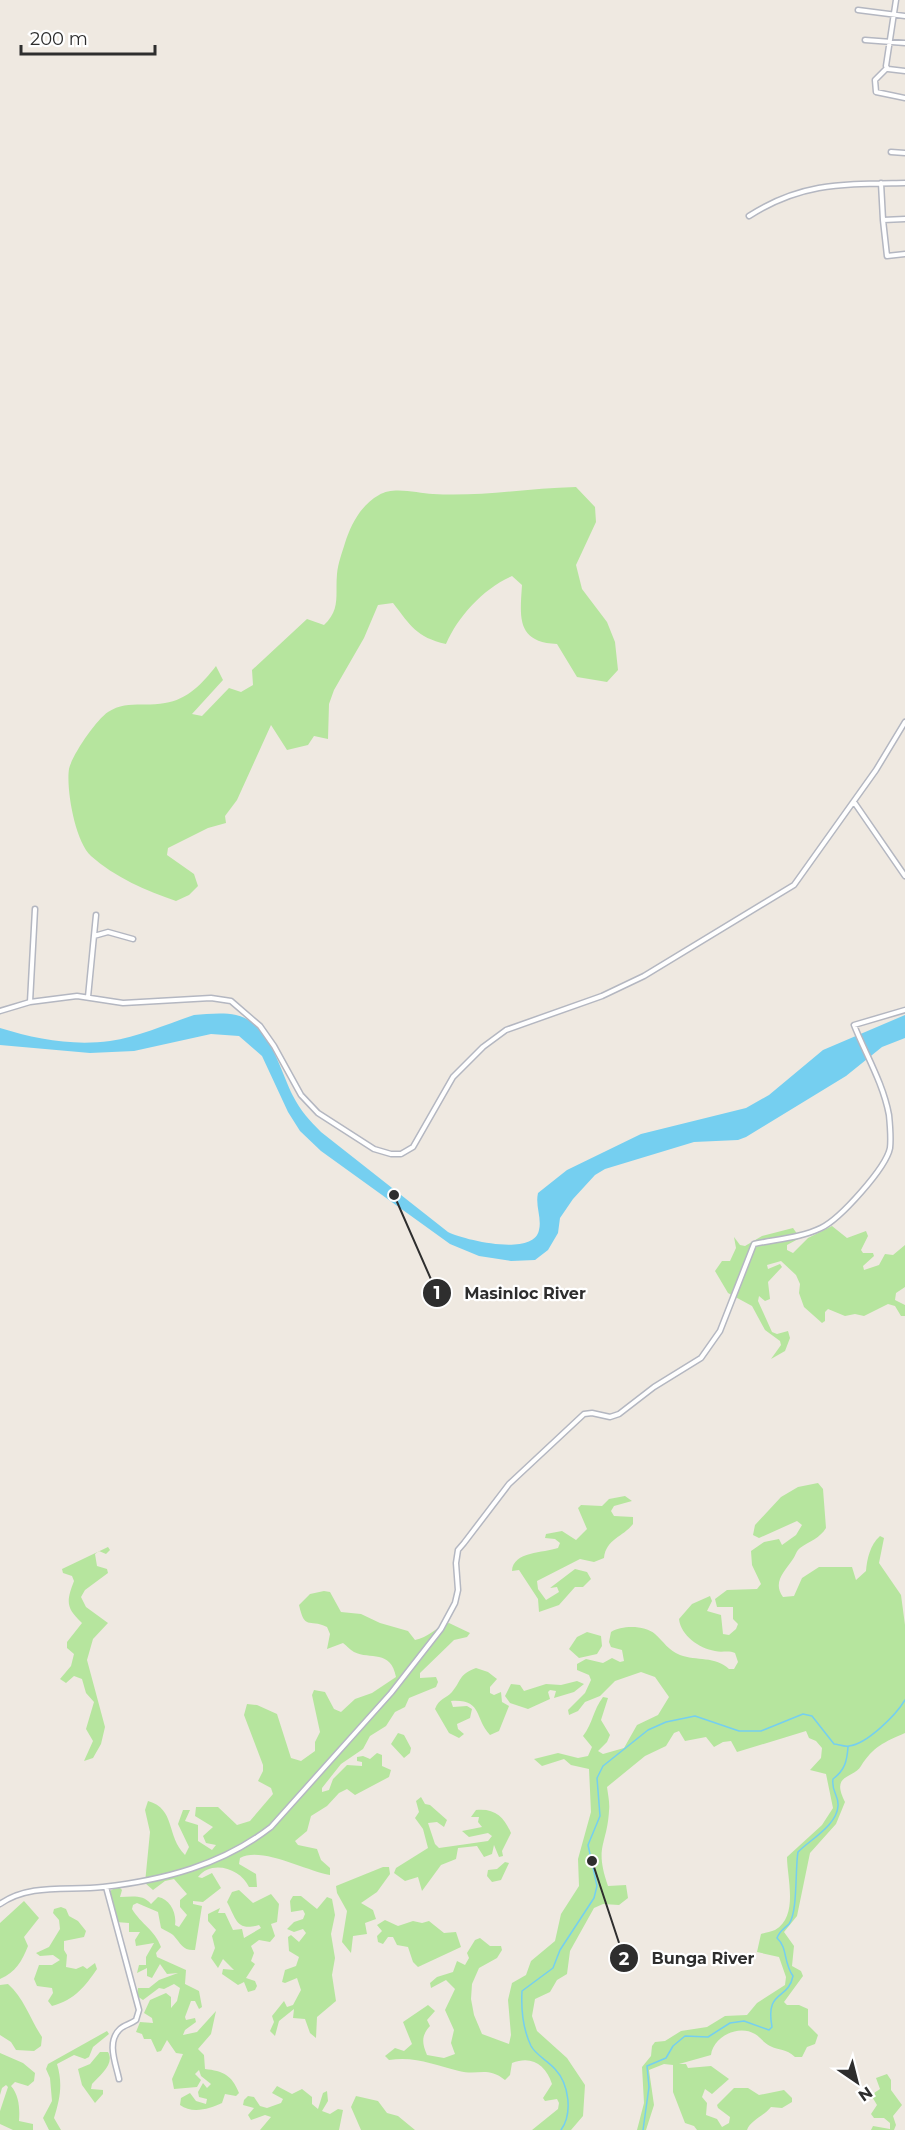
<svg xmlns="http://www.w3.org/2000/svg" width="905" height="2130" font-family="Montserrat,sans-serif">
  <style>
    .green { fill: #b6e59e }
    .water { fill: #75cff0 }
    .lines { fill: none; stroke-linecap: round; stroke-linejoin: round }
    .stream { stroke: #75cff0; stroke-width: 1.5 }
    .street-casing { stroke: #b4b7c1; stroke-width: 7 }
    .street { stroke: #fff; stroke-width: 4 }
    .leader { fill: none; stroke: #2e2e2e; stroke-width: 2 }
    .callout-dot { fill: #2e2e2e; stroke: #fff; stroke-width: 2 }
    .mark-label { font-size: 18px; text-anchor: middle; font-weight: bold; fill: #fff }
    .callout-label { font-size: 16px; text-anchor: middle; font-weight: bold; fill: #2e2e2e; stroke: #fff; stroke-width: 4.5; stroke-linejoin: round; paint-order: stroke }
  </style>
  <rect width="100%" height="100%" fill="#efe9e1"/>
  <path class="green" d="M576,487l19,20 1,15 -20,43 6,24 25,33 8,20 3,28 -11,12 -30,-5 -20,-33c-41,-2 -37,-27 -35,-59l-10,-9c-28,12 -54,40 -66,68 -30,-7 -35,-18 -53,-41l-15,2 -14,33 -30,52 -5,14 -1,35 -14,-3 -6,9 -21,5 -16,-25 -34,75 -12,16 1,7 -18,5 -40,20 -1,7 27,19 4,12 -9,9 -13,6c-29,-10 -62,-24 -85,-45 -16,-15 -25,-67 -22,-87 3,-14 27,-49 39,-57 18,-12 37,-5 57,-9 22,-3 38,-20 51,-37l7,14 -31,34 10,2 27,-28 12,4 12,-7 -1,-15 55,-51 17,6c17,-16 11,-30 13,-51 1,-11 5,-21 8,-31 6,-19 16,-38 34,-48 14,-9 38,-2 54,-1 48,3 95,-6 143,-7z
    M832,1226l15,12 19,-7 2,5 -7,14 2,3h10l1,3 -11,10 1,4 15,-5 6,-11 8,1 12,-10v42l-9,6 -1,7 10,5v11h-4l-6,-10 -7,-2 -24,12 -9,-2 -10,2 -17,-7 -3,3v9l-3,2 -18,-16 -5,-14 1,-9 -4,-9 -15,-14 -14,4 1,4 12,-5 2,3 -14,15 2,17 -5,2 -6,-5 -1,5 14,31 5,2 11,-3 2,7 -5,13 -14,8 10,-14 -1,-4 -15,-11 -13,-24 -24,-13 -13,-22 7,-10h8l6,-13 -2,-11 6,8 5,1 17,-10 31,-8 7,10 -13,7v5l6,3 15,-15z
    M818,1483l5,6 3,39c-6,10 -16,13 -26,20 -4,3 -4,7 -7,11 -8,12 -21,23 -10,38l11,-1 8,-18 17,-11h33l4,13 10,-9c1,-12 4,-26 14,-35l4,2 -5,25 22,32 4,30v108c-21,9 -32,14 -44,33 -7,13 -31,7 -16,36l-9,22 -26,29 -13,63 -13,16 10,14 -2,20 9,5 2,5 -19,26 3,3h12l9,4v16l10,10 -3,9 -8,3 -5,10h-7c-9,-9 -16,-6 -25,-11 -6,-3 -10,-9 -15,-12 -17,-10 -42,3 -44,21l-32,9h7l2,4 23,-2 18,13 -17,15 -7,-5 -3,8 5,6 -1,12 11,4 5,8 7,-4 1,-6 -12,-9 -1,-3 17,-17h14l11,7 25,-5 8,8v4l-10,6 -11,-1c-6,8 -21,14 -24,23h-50l-3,-4 -9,-3 -12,-31v-27l-9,-1 -15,6 5,35 -8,25h-9l7,-27 -2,-36 9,-11 1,-10 3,-4 10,-1 16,-10 26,-4 18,-11 22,-1 10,-12 28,-18 1,-8 -7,-20 -22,-5 4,-18c5,-2 10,-2 14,-4 24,-14 12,-52 12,-73l35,-32 11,-17 -7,-34 -16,-4 11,-12 1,-10 -6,-7 -7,-3 -3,-7 -69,21 -6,-11 -8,1 -9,5 -8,-10 -21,4 -6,-10 -5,2 -8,13 -21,10 -38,31c1,8 3,16 2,24 -2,35 -15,35 -1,75l18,-1 2,13 -9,7 -16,-1 -9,4 -24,43 -3,23 -10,6 -7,12 -15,7 -3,17 5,15 30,27 18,27 -2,31 -12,14h-39l26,-21 1,-6 -2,-4 -12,2 -2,-3 9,-14c-6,-19 -20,-29 -40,-21l-2,12 -5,5c-18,-14 -27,-4 -46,-9 -25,-6 -43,-15 -70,-11l-4,-4 10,-8 9,3 8,-7 -9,-22 25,-17 7,6 -8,9 3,6c-9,10 -8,17 -3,29l17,3 11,-4 -4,-11 3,-13 -9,-20 10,-21 -9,-9 -15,8 -1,-5 7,-6 16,-5 4,-11 8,4 4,-7 -2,-5 8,-13 5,-2 10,8h11l1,4 -5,8 -18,10 -7,16 -1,15 3,16 8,19 27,10 2,-9 -3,-35 4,-17 14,-8 5,-14 24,-20 6,-27 18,-28 -1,-27 13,-47 -2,-43 -18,-4 -7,-6 -22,7 -8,-7 24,-6 20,5 10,-2 4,-9 -9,-11c10,-13 10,-26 20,-39l5,1 -7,22 9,15 -3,7 -9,9 5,3 21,-6 13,-23 21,-10 11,-18 -14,-20 -14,-5 -26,9 -15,15 -15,6 -7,9 -9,4 -1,-5 17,-17 6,-13 -2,-5 -12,-5v-6l9,-5 17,4 9,-5 8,4 4,-1 -2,-11 -11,-3 -2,-5 2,-10c11,-7 34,-7 44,2 9,8 13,16 25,21 16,6 36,1 49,14h5l4,-7 -3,-9c-7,-3 -13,0 -20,-2 -16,-3 -34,-15 -36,-32l13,-15 18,-8 2,5 -5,10 14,4 2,19 6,1 7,-6 2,-5 -5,-5v-12h-16l-2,-8 12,-9 30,-1 4,-5 -9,-19 -1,-14 13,-9 15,-3 3,6 14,-10 6,-10 -5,-4 -38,17 -6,-3 2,-10 26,-28 17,-10z
    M625,1496l7,5 -18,5 -3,5 3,5 19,1v7c-10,13 -27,15 -29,34l-10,4 -14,-3 -43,22 1,8 8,11 13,-8 -2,-5 -7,1 25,-19 12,3 4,7 -8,8h-8l-16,18 -20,7 -1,-13 -19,-29 -7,1c1,-20 32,-18 46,-23l2,-5 -5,-4 -10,-1 1,-4 16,-3 14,9 11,-11 -9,-21 3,-3 21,1 7,-7z
    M108,1547l2,3 -4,4 -7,-3 -4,3 2,12 10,3 1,4 -23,17 -4,7 5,10 22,16 -15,16 -6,21 18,67 -4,17 -8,14 -9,3 9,-20 -7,-12 8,-27 -8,-9 -4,-14 -8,-3 -8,7 -6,-4 11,-13 3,-12 -7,-6v-6l15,-19c-16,-15 -16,-21 -8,-42l-2,-5 -9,-3 -1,-4z
    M324,1591l6,1 11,20 20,2 19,9 28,8 7,9c13,-2 21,-13 34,-17l21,10 -3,4 -13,3 -34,33v5l16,-1 2,5 -2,5 -27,11 -4,9 -10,5 -9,14 -16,10 -7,13 -22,15 -19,24v4l7,-2 4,-11 14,-14 15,1v-4l-5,-1v-4l6,-1 7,3 7,-6 5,2v11l9,4 -2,7 -34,18 -8,-6 -8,4 -12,13 -16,10 -4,15 -12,10 3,4 19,4 4,11 9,8v7c-24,-4 -69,-29 -90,-17l-1,6 17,10 1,13h-8c-8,-18 -37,-28 -51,-10l4,1 10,-5 9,15 -18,14 -10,-1v3l9,2 -7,44c-12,1 -14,-6 -21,-14 -2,-3 -9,-5 -13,-8l-3,-16 -21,-9 -4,2 -1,4c9,15 23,21 29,38l-5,6 1,4 29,13 -1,14 14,7 3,16 -3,2 -4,-8h-4l-6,16 1,3 9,-2 1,4 -11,8 -2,5 14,-3 19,-21 -5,23 -13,15 6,6 1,14c18,2 27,6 34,24l-3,3 -11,-2 -3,9c-12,6 -30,11 -42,2l1,-7 9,-5 6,8 10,3 1,-5 -8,-2 -1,-5 5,-9 4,5 4,-4 -10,-8 -2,-6 -4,4 6,6 -4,7 -23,2 -2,-10 11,-25 -7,-1 -9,-13 -6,11 -4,1 -6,-13h-7l-2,-5 -6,-2 4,-10 13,1 -1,-5 -8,-5 6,-13 16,-7 5,4v11l6,-7 3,-13 -6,-4 -10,5 -5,-1 -16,12 -6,-4 1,-8h11l10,-8 19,-7 -11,1 -7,-10 -8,14 -5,-2v-8l-10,5 2,-8h7v-8l8,-14 -18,3 -1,-6 5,-8h-11v-9l-13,-1 -6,-31 8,-5 4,4 -2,7c11,0 23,-3 31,7l7,-7c12,2 19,16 17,28l4,2 8,-12 -7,-8v-7l7,-6 -13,-15 -9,2 -12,9 -8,-7 5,-51 -5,-22 3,-9c28,8 18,35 37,54l4,-8 -11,-23 5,-14h7l-5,11 13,4v16l14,9 4,-5 -10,-2 -3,-7 10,-9 -18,-11 1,-9h22l19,18 13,-4 23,-27 -2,-6 -13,-7 5,-10v-6l-19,-50 3,-11 10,1 20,9 14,44 10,3 14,-10v-9l5,-10 -8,-37 2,-5 11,2 9,17 7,3 14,-13 17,-6 24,-16c-5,-28 -26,-17 -42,-25 -4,-2 -8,-7 -11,-9l-16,6 3,-15 -3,-7c-19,-9 -22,4 -28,-22l11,-11z
    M587,1632l14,4 1,10 -5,8 -18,4 -10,-9 8,-12z
    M476,1668l12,4 9,7 -7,8v6l4,2 7,-3 1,10 7,4 -10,25 -9,4c-16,-17 -7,-36 -39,-34l2,6 14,-1 5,3 -2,9 -13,6 1,5 6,5 -5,4 -10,-5 -14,-24c4,-11 11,-10 17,-17 10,-12 6,-17 24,-24z
    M577,1681l7,3 -10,8 -20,6 2,-7 -6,-1 -2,2 2,7 -22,10 -18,-6 -5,-7 6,-12 9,1 4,6 22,-7 15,1z
    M398,1733l6,2 7,13 -1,5 -6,5 -13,-14z
    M421,1797l4,7 5,1 17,15 -3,7 -7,-5 -9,1 7,21 4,4 49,-7 4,-5 -4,-3 -19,4 -7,-6 20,-4 -4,-5 1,-5h-8l5,-7c19,-2 28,7 35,23l-9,18 1,5 -4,1 -5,-12 -2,9 -8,3 -7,-11 -19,2 -2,11 -15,6 -19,26 -4,-14 -13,4 -11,-8 2,-5 32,-20 -5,-19 -8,-11 4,-6 -3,-11z
    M505,1862l4,1 -8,17 -9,2 -5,-6 1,-6 9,-1z
    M383,1867h6l1,7 -13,18 -16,11 12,7 3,9 -11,4 2,11 -14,2 -2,17 -9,-11 5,-31 -10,-18 -1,-7z
    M239,1890l14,13 18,-9 8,10 -2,18 -6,2 4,12 -5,6 -11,-2 -8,6 3,7 -3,8 4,3 -9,14 9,3 2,5 -2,4 -7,2 -4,-10 -6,3 -16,-11 1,-5 11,1 -11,-11 -5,9 -7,-10 4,-10 -3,-12 4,-6 -8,-9v-7l12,-6 -2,5h7l8,17 9,-1 2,9 17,-10 -2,-3c-23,7 -23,-7 -32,-23l5,-10z
    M293,1896h8l16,13 10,-12 5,2 3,16 -4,19 4,24 -3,17 4,26 -19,16 -1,21 -6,-5 -5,-14 -12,-1 1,-9 -15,12 -4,15 -5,-5 4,-9 -2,-6 12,-15 3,6 6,-2 8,-15 -4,-12 -12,5 -3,-1 3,-12 11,-4 3,-9 -10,-6 -1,-14 3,-2 8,7 7,-9 -3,-4 -9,3 -7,-3 7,-7 9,-3 2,-5 -2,-4 -12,2 -1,-11z
    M24,1901l15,17 -15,19 4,9c-6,15 -12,26 -28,33v-56z
    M61,1907l5,2 3,7 9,5 8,10 -2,6 -20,4v9l3,5 -1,12 10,2 7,-3 4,3 8,-6 2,6c-11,16 -22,31 -45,37l-4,-5 5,-8 -1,-5 -15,-2 -3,-7 5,-14h13l8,-5 -7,-5 -13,1 -4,-3 13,-6 11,-18 -1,-9 -6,-7 1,-4z
    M385,1920l13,6 15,-5 9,2 7,-2 15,12 12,-1 5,15 -43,20 -5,-5 -5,-15 -11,-2 -4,-8h-5l-5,7 -5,-2 -1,-6 5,-5 -5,-6z
    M8,1984c16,14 22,35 34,53l-1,9 -7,5 -18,-1 -5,-8 -11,-7v-50z
    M107,2031l2,3 -16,13 -4,10 -4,2 -11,-4 -17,9c6,20 3,35 -3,54l7,12h-12l-6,-12 9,-17 -2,-23 -4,-9 2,-5z
    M100,2052h8c7,12 -8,23 -16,32l-1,5 12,1v4l-8,9 -13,-18 -4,-16 12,-5z
    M0,2053l23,10 12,10 -1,8 -6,5 -13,-4 -4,4c8,9 9,23 8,35l14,3v6h-20l-13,-6v-13l8,-24 -2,-2 -4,3 -2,7z
    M887,2074l4,6v10l11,15 -9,11 3,9 -2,5h-23l2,-4 17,3v-6l-6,-5h-10l-3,-4 6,-9 -6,-10 9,-6 -4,-11z
    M277,2086l15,8 10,-5 10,8v7l6,5 5,-16 4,-2 1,10 -6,10 8,3 8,-5 5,1 -4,20h-79l11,-13 -6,-2 -14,5 -3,-5 6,-7 -11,-3 1,-5 4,-4 6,1 6,9 7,2 14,-5 2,-4 -11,-6z
    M356,2096l22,5 9,12 11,3 17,14h-54l-10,-23z"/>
  <path class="water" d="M194,1015c13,-1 29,-3 42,0 33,7 44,55 57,81 7,14 17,25 28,36l127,100c16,8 86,25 91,-2 3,-12 -4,-24 -1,-37l29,-23 74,-36 105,-26 23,-13 54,-45 82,-35v23l-23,9 -36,29 -100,61 -8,3 -44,2 -89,27 -10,6 -22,24 -13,19 -2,15 -10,17 -13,10 -24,1 -32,-5 -29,-12 -129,-93 -21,-20 -12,-19 -26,-56 -23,-20 -28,-2 -77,17 -44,2 -90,-8v-17c36,11 72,18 110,13 28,-4 57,-17 84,-26z"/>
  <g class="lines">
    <path class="stream" d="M561,2130c12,-17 8,-46 -6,-61 -7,-8 -19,-14 -24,-23 -8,-17 -10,-37 -9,-55l31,-23 7,-18 34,-52 3,-12 -9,-41 12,-29 -3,-38 6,-12 45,-36 18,-8 29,-6 44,15h22l42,-17 9,2 22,28c4,0 10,3 15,2 18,-2 47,-31 56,-46
      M643,2130l6,-43 -2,-21 19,-8 7,-12 12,-10 23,1 22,-14 14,-2 25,9 3,-3c-7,-38 16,-26 21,-51 -10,-14 -5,-28 -16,-38 3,-8 7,-9 12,-14 9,-12 6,-56 9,-72 13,-13 39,-27 40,-46 1,-11 -7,-14 -5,-27 12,-9 14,-18 15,-32"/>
    <g class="street-casing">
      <path id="street" d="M896,0l-10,66 2,3 17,2
        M858,10l47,6
        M865,40l40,3
        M887,68l-12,12 1,12 29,6
        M891,152l14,1
        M881,183l2,37 22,-1
        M749,216c53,-34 95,-32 156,-33
        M883,220l4,36 18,-2
        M854,802l51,74
        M94,936l14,-4 25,7
        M88,997l8,-82
        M30,1002l5,-93
        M0,1011l30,-9 47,-6 46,7 88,-5 20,3 29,25 14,20 27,49 17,18 56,36 17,5h10l12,-7 40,-70 30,-30 23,-17 96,-34 42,-20 150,-91 82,-115 29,-48
        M106,1887l33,123 -3,10c-5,4 -12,5 -16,9 -14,13 -4,35 -1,50
        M0,1904c30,-21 68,-13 103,-17 61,-7 119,-22 168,-60l120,-134 50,-64 14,-26 3,-13 -2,-27 2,-13 6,-7 45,-59 75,-70 8,-1 18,4 9,-3 35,-27 47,-29 19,-27 34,-87c23,-5 46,-6 67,-16 19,-9 65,-60 69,-80 1,-9 0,-23 -1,-33 -6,-32 -23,-60 -35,-90l51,-15"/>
    </g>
    <use href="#street" class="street"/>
  </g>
  <path class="leader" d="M394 1195L437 1293M592 1861L624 1958"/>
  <g class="callout-dot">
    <circle cx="394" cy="1195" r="6"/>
    <circle cx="592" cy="1861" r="6"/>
    <circle cx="437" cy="1293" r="15"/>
    <circle cx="624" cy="1958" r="15"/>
  </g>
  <g class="mark-label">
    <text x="437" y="1299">1</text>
    <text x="624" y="1965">2</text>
  </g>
  <g class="callout-label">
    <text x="525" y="1299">Masinloc River</text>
    <text x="703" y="1964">Bunga River</text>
  </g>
  <g transform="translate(857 2082) rotate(145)" stroke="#ffffff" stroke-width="4.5" paint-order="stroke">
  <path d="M0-4.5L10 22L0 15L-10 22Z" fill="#2e2e2e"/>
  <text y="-9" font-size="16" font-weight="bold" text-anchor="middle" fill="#2e2e2e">N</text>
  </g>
  <path d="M21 45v9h134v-9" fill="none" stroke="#2e2e2e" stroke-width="3"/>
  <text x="30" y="45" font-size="18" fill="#2e2e2e" stroke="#ffffff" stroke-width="4.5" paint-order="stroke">200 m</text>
</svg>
